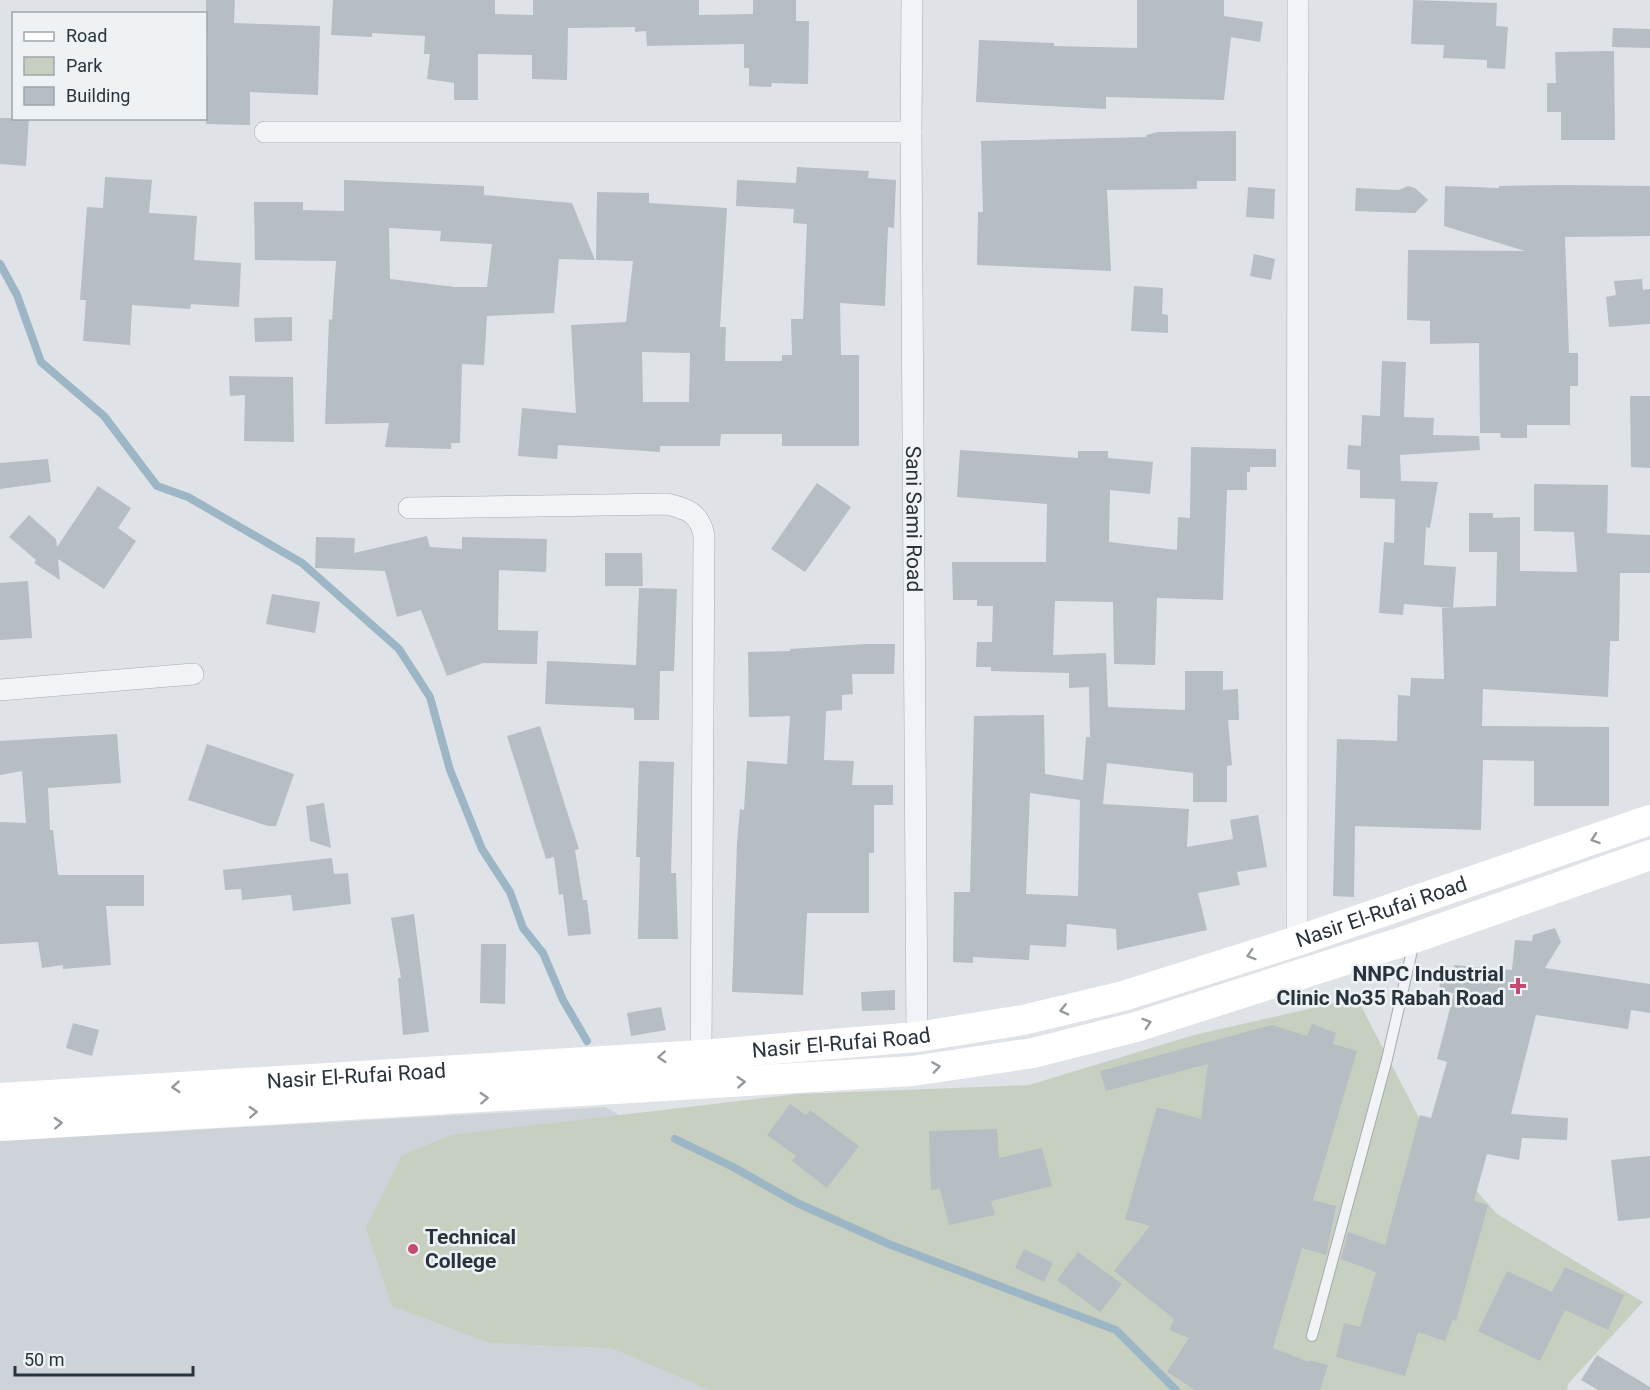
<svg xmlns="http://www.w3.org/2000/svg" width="1650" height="1390" font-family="Roboto,sans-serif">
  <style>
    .built { fill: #cdd3d9 }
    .green { fill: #c7d0c0 }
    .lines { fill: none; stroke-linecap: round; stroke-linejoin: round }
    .stream { stroke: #9cb6c5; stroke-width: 8 }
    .building { fill: #b6bdc3; fill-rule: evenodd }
    .service-casing { stroke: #a5abb1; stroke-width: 12 }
    .minor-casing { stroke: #a5abb1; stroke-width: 22 }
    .service { stroke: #f1f3f6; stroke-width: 10 }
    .minor { stroke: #f1f3f6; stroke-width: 21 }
    .secondary { stroke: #fff; stroke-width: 30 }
    .oneway { stroke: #94999e }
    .poi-dot { fill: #c44c70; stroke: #eef2f5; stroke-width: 2 }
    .labels { text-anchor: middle; stroke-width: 5; stroke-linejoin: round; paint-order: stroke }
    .street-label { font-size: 21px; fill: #29333d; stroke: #eef2f5 }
    .poi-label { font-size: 21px; font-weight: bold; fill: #29333d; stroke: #eef2f5; text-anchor: end }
  </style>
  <rect width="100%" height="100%" fill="#dfe3e7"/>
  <path class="built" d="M605,1107l497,283h-1102v-249z"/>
  <path class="green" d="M1357,998l72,139 68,77 146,88 -75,82 -1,6h-857l-99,-42 -121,-5 -98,-37 -26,-78 36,-73 49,-20 347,-41 231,-9 165,-50z"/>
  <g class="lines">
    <path class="stream" d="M0,264l17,31 24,67 63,54 53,70 31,11 114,66 97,86 31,48 20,73 32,79 28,43 13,36 20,25 20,47 24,41
      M675,1139l58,28 64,36 94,42 225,85 60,60"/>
  </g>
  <path class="building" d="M206,0h29l-1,23 86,3 -2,69 -68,-3v33l-44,-1 2,-85h-2z
    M333,0h162v14l38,1v-15h166v15l54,-1v-14h43v21h13l-1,63 -36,-1 -1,4 -22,-1v-18h-5v-24l-97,2 -1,-15 -11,1v-5l-67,1 -1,52 -35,-1v-24l-54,-1v46h-24v-17l-27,-4 3,-25h-6l1,-18 -53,-3v4l-41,-2z
    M1137,0h87v16l39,6 -3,20 -29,-5 -7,63 -118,-3v12l-130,-7 3,-62 75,3v3l83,2z
    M1413,0l84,3 -1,23 12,1 -3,42 -18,-1v-8l-44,-2 1,-13 -33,-1z
    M1613,28l37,1v19l-38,-1z
    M1614,51l1,89h-54v-28h-14v-29h9l-1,-31z
    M0,118h29l-3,48 -26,-2z
    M1236,131v50h-39v8l-90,1 4,81 -134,-6 1,-53h5l-2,-71 165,-4v-2l12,-3z
    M797,167l72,4 -1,7 28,2 -2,48 -6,-1 -3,79 -45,-3 1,52h18v91h-77v-12h-61l-1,12h-60v6l-102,-7 -1,14 -39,-3 4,-48 54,5 -5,-88 55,-3 7,-61 -37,-1 1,-68 52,1v10l78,5 -7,119h6l-1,34h57v-6h10l-1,-36h12l4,-95 -14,-1 1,-14 -58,-3 1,-26 59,3zM642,352l48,1 -1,49h-46z
    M105,177l47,3 -3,33 48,3 -3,44 47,3 -2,44 -48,-3 -1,5 -58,-4 -2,40 -47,-4 3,-41h-6l7,-93 16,1z
    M344,180l140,6v9l88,8 23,57 -36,-1 -5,54 -67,3 -3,49 -22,-1 -2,79h-9v6l-66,-2 4,-24 -64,1 4,-105 3,1 4,-59 -81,-1 -1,-58h49v8l41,1zM389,228l52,3 -1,10 52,3 -5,43h-32l-65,-8z
    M1562,185l88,1v50l-85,1 4,116h9v33h-8v39h-43v13h-26l-1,-5h-20l-1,-90 -49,1v-23l-23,-1 1,-70 117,1 -81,-25 1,-40 54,2v-2z
    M1408,186l7,2 13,12 -13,13 -60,-2 1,-23 43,2z
    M1248,187l27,2 -1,30 -28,-2z
    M1254,254l21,5 -4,21 -21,-4z
    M1642,279l1,11 7,-1v35l-41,3 -3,-30 10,-2 -2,-14z
    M1134,286l29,2 -1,26 6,1v18l-37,-2z
    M292,317v24l-37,1 -1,-24z
    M1382,361l24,1 -2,55 30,1 -1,17 46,1 1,14 -80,5 1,26 37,1 -8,46 -4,-1 -2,38 32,2 -3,41 -49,-4 -1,11 -24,-2 5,-71 10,1 1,-44 -35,-1v-28l-13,-1 1,-24 13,1 1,-31 18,1z
    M229,376l64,1 1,65 -50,-1 1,-46 -15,1z
    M1630,396h20v72l-19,-1z
    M1191,447l85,2v18h-26v5h-3v18h-20l-4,110 -66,-2 -2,67 -41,-1 -1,-62 -58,-1 -2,54 53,-2 2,54 77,3v-39h38v19l15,-1 1,31h-11l4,45 -5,1v36h-34v-29l-86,-10 -4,41 86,5 -2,38 46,-8 -3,-19 28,-5 9,52 -30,5 3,13 -42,8 9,37 -90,20 -1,-21 -49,-5 -1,23 -36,-2 -1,15 -56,-3v6l-20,-1 1,-70h16l4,-176 70,-1 1,59 38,6 3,-43h4l-1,-50 -20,1v-15l-78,-2v-4h-15l1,-25h15l1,-36h-16v-6h-24l-1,-38h94l1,-58 -90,-7 3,-47 118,8v-7h30v7l45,4 -3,32 -40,-4 -1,52 68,8 1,-33 12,1zM1030,793l50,7 -2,96 -52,-2z
    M48,459l3,23 -51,7v-26z
    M817,483l34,24 -46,65 -34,-23z
    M1534,484l74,1 -1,48 43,2v38h-30l-1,68h-9l-2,56 -125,-8 -1,37 127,1v79h-75v-45l-51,-1 -2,70 -126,-4 -1,71 -21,-1 4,-157 60,2 1,-46 12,1 1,-18 33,1 -2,-71 54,-2 1,-54h-28v-39h24v5l27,-1v54l57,1 -3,-40 -40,-1z
    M98,486l33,22 -13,20 18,13 -32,48 -46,-30 2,21 -26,-17 2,-3 -27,-23 20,-22 27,24 1,8z
    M427,536l3,11 32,2v-12l85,2 -1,33 -47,-2 -1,60 40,1 -1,33 -54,-1 -36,13 -26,-66 -24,7 -12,-46 -70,-3 1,-31 39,1 -1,15z
    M605,553h37l1,33h-38z
    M28,581l4,57 -32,2v-57z
    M639,588l38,1 -3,82h-14l-1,49h-25v-12l-89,-4 2,-43 89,4z
    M272,594l48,8 -5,31 -49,-9z
    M866,644h29l-1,30h-42l1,20 -11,1v15l-16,1 -2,49 30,1 -2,24h41v20h-19v48h-5v60h-62l-4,82 -71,-3 5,-149 3,-34 4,1 3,-49 40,3 3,-48 -41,1 -1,-65 42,-1v-2z
    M540,726l39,123 -4,1 8,50h4l4,34 -23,2 -5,-42 -4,1 -5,-38 -8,2 -39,-123z
    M117,734l4,49 -73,5 2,42h3l5,45h86v31h-38l5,59 -48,4v-4l-21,3 -4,-26 -38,2v-122l26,1 -4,-52 -22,4v-34z
    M207,744l87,30 -18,52h-8l-80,-26z
    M639,761l35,1 -3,111h5l2,66h-40l2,-82h-4z
    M324,803l7,45 -21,-7 -4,-35z
    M332,858l2,16 14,-1 3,31 -58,7 -2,-16 -49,5 -1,-11 -16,1 -2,-20z
    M414,914l15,118 -26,3 -5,-57h3l-10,-60z
    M1555,928l6,14 -16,26 105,16v29l-19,-3 -3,19 -92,-14 -25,99 57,4 -1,22 -45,-2 -3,22 -32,-6 -13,47 14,4 -32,116 -3,-2 -8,22 -27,-9 -13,44 -69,-19 8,-34 16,4 16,-55 -35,-13 7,-27 37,13 35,-130 11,3 16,-56 -10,-3 17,-66 -15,-2 2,-20 12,1 1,-7 58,5 3,-30 17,1 1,-6z
    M481,944h25l-1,60 -25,-1z
    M895,990v20l-33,1 -1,-19z
    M661,1007l5,23 -35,6 -4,-23z
    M73,1023l26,7 -7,26 -26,-8z
    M1312,1024l24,9 -3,11 24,7 -44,149 23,6 -10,49 -24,-7 -29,100 36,14v-2l19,5 -8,25h-125l-28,-18 22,-34 -20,-8 5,-11 -60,-48 36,-45 -25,-7 32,-112 44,12 7,-55 -102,27 -6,-20 172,-46 35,11z
    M790,1104l16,11 4,-5 49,36 -32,42 -35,-27 4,-5 -29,-21z
    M997,1129l2,29 43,-10 10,38 -61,15 4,14 -46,10 -9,-36 -9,1 -2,-59z
    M1650,1156v62l-32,3 -7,-61z
    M1024,1249l29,14 -9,19 -29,-14z
    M1078,1252l44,32 -22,28 -43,-32z
    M1565,1267l59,28 -16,35 -43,-20 -25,51 -62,-30 29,-60 45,21z
    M1597,1355l53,32v3h-52l-17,-10z"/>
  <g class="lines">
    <g class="service-casing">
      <path id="service" d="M1312,1336l75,-277 27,-117"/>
    </g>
    <g class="minor-casing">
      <g id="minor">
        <path id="s1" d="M912,0l-1,132 6,905"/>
        <path d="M265,132h646"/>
        <path d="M409,508l258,-4c21,5 32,9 37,31l-3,520"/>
        <path d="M0,690l193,-16"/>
        <path d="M1297,941l1,-941"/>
      </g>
    </g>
    <use href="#service" class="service"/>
    <use href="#minor" class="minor"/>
    <g class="secondary">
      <path id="s2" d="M0,1098l701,-43 216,-18 106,-17 100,-24 174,-55 353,-121"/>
      <path d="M0,1126l913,-55 120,-18 103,-26 278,-89 236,-83"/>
    </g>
  </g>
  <defs><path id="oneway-chevron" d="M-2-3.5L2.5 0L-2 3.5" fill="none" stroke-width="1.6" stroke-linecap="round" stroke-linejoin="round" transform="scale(1.5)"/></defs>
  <g class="oneway">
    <use href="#oneway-chevron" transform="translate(1595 839) rotate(161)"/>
    <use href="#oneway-chevron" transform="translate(1251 955) rotate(162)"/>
    <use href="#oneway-chevron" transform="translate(1064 1010) rotate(167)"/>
    <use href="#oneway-chevron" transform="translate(1147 1023) rotate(-18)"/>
    <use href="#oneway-chevron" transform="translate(662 1057) rotate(177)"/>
    <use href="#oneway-chevron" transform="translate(936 1067) rotate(-8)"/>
    <use href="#oneway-chevron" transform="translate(741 1082) rotate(-4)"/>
    <use href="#oneway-chevron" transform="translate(176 1087) rotate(176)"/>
    <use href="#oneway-chevron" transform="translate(484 1098) rotate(-3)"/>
    <use href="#oneway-chevron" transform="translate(253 1112) rotate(-3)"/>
    <use href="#oneway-chevron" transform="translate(58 1123) rotate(-3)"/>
  </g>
  <g class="poi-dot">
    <path d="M1515 977h6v6h6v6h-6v6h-6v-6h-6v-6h6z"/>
    <circle cx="413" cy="1249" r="6"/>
  </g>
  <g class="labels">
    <g class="street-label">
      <text dy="7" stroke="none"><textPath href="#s1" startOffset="519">Sani Sami Road</textPath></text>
      <text dy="7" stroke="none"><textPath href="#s2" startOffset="1401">Nasir El-Rufai Road</textPath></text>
      <text dy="7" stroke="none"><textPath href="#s2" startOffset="843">Nasir El-Rufai Road</textPath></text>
      <text dy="7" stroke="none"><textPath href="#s2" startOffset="357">Nasir El-Rufai Road</textPath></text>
    </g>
    <g class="poi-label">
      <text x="1504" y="981">NNPC Industrial<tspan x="1504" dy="24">Clinic No35 Rabah Road</tspan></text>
      <text x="425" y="1244" text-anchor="start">Technical<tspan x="425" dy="24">College</tspan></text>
    </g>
  </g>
  <rect x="12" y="12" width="195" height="108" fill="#eef2f5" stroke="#9fa6ab" stroke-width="1.5"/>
  <rect x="24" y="32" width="30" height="9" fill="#ffffff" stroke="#9fa6ab" stroke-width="1.5"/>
  <text x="66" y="42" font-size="18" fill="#29333d">Road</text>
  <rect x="24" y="57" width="30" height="18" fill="#c7d0c0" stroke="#9fa6ab" stroke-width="1.5"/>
  <text x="66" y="72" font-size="18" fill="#29333d">Park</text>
  <rect x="24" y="87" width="30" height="18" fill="#b6bdc3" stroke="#9fa6ab" stroke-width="1.5"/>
  <text x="66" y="102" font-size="18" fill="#29333d">Building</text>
  <path d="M15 1366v9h178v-9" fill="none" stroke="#29333d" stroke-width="3"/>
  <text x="24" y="1366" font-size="18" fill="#29333d" stroke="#eef2f5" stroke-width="4.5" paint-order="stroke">50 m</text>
</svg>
